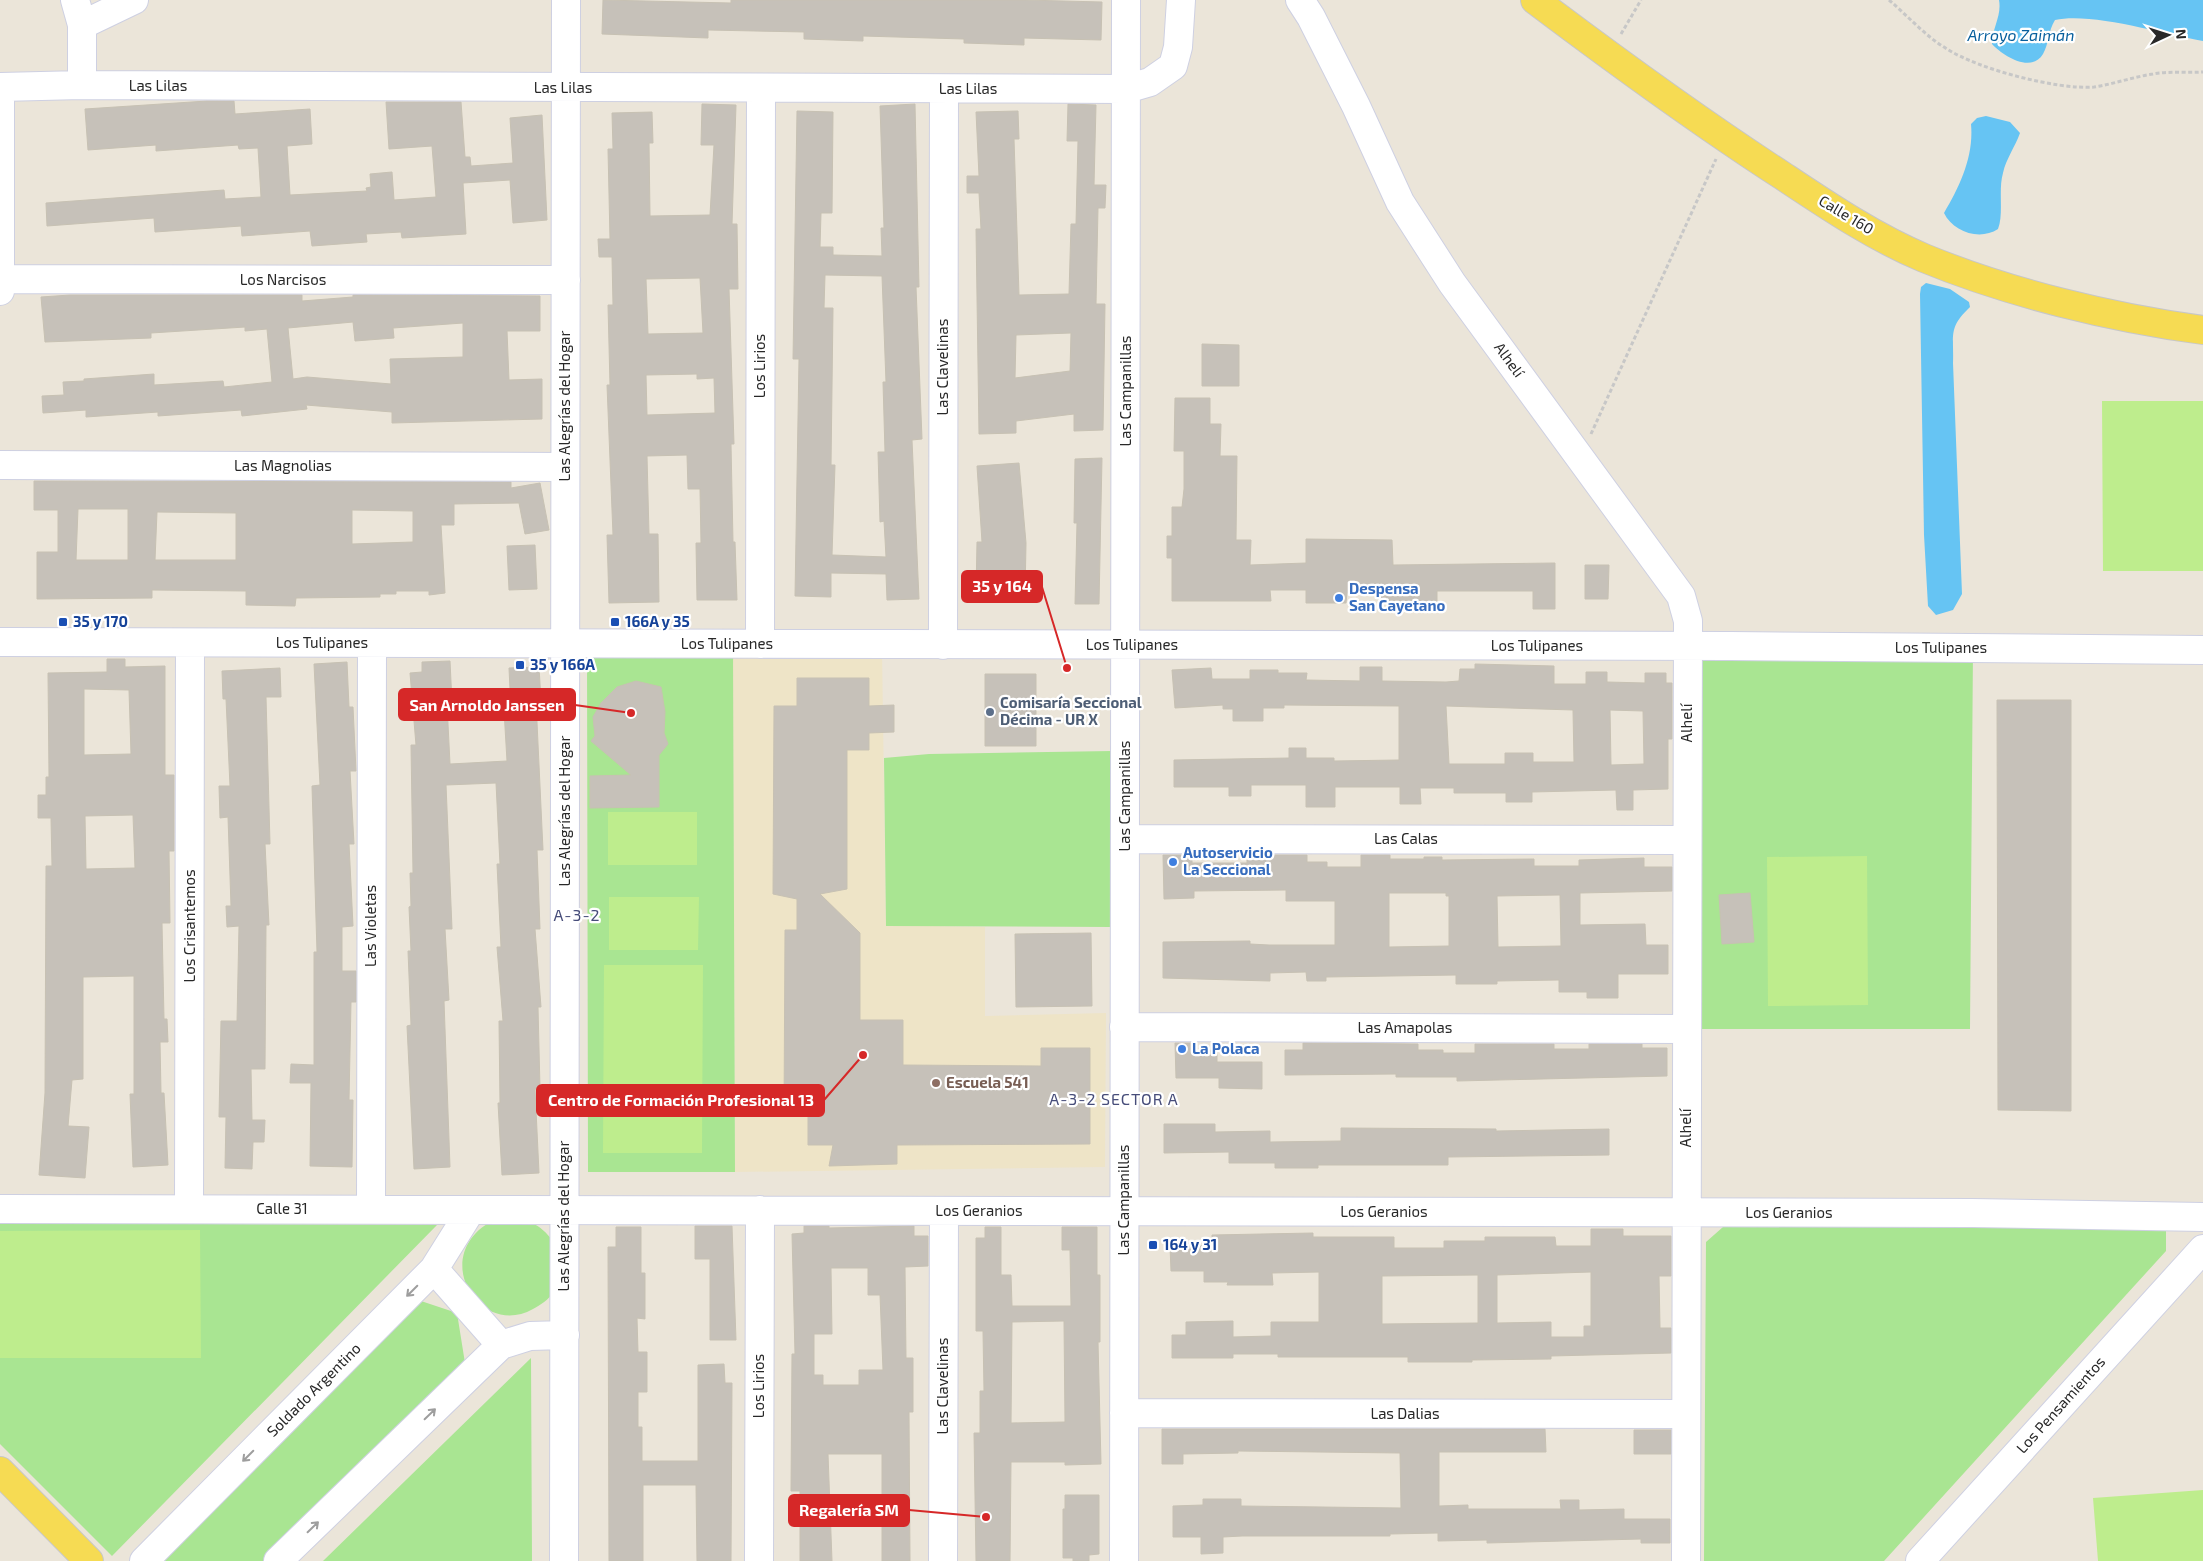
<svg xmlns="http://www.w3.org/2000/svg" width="2203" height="1561" font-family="'Exo 2',sans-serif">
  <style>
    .education { fill: #eee4c7 }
    .green { fill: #a9e592 }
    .pitch { fill: #beed8d }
    .water { fill: #66c4f3 }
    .building { fill: #c6c1b9; stroke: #c7c1b3; fill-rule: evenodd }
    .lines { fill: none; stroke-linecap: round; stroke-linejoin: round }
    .minor-casing { stroke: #ced0e2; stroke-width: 30 }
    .major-casing { stroke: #c7c7c7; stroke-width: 30 }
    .path { stroke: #c7c7c7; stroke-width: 3; stroke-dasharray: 4 2.5; stroke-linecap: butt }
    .minor { stroke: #fff; stroke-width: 28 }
    .major { stroke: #f6db53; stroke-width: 28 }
    .oneway { stroke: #9e9e9e }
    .shop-dot { fill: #3f7fe0; stroke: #fff; stroke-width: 2 }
    .transit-dot { fill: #1a4fb4; stroke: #fff; stroke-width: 2 }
    .service-dot { fill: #5c6f8a; stroke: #fff; stroke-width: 2 }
    .education-dot { fill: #8d6e63; stroke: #fff; stroke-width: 2 }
    .labels { text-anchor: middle; stroke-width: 4.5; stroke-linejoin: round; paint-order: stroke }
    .street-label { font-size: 15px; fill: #282828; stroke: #fff }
    .shop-label { font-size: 15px; font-weight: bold; fill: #366cbe; stroke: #fff; text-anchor: start }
    .transit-label { font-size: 15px; font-weight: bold; fill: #164399; stroke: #fff; text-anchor: start }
    .service-label { font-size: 15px; font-weight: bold; fill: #4e5e75; stroke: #fff; text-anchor: start }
    .education-label { font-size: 15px; font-weight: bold; fill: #785e54; stroke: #fff; text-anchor: start }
    .water-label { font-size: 16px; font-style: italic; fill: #075f9d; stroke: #fff }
    .neighbourhood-label { font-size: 16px; letter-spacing: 1px; fill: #474d7a; stroke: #fff }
    .leader { fill: none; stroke: #d62828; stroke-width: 2 }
    .callout-dot { fill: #d62828; stroke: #fff; stroke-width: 2 }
    .callout { fill: #d62828; stroke: #d62828; stroke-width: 2 }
    .callout-label { font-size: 16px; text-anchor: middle; font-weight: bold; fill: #fff }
  </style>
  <rect width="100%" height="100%" fill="#ebe5d9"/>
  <path class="education" d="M733,648l149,1 4,276 99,2v89l121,-3 -1,154 -370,5z"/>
  <path class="green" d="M1687,646l286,2 -3,381h-283z
    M587,648h146l2,524h-147z
    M1112,751v176l-226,-1 -2,-168 45,-4z
    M498,1218c28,2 38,1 56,24 0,12 3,40 -1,50 -3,7 -13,13 -20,17 -55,31 -108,-58 -35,-91z
    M0,1223l437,2 -325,331 -112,-112z
    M1723,1227l443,1v23l-282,310h-180l2,-319z
    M412,1298l45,15 8,50 -199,198h-111z
    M531,1358l1,203h-209z"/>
  <path class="pitch" d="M2102,401h101v170h-100z
    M608,812h89v53h-89z
    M1867,856l1,149 -100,1 -1,-149z
    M609,897h90l-1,53h-89z
    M604,965h99l-1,188h-99z
    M200,1230l1,128h-201v-127z
    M2203,1490v71h-105l-5,-63z"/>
  <path class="water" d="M1999,0h204v41c-40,-7 -111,-29 -148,-21 -7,11 -6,24 -12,34 -12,20 -41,1 -51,-10 0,-16 10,-28 7,-44z
    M1986,116l24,6 10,11c-5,14 -14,26 -17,40 -5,17 1,41 -5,56 -18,12 -45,3 -54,-16 16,-27 30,-57 27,-89l6,-6z
    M1926,283l24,6 19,13 1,5c-22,21 -16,27 -17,56l9,231 -9,16 -17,5 -8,-9 -4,-71 -4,-241 1,-7z"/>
  <path class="building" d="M603,0l128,3v-3h294l77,2 -1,38 -77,-2v7l-60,-2v-4l-101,-3v5l-59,-2v-7l-96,-2v8l-106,-4z
    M207,101h27l1,13 75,-5 2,35 -25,2 3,49 77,-4 -1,-3 5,-1 -1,-13 22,-2 2,28 42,-3 -4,-51 -43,3 -3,-47h75l4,55h5l1,9 42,-3 -3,-45 32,-3 5,105 -34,3 -3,-43 -47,3 3,51 -64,4 -1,-6 -35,2 1,8 -55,4 -2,-15 -68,5 -1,-10 -86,6 -1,-14 -107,8 -1,-23 178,-13 1,9 36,-2 -3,-49 -19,1 -1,-4 -82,6v-6l-68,5 -3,-41z
    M702,104l34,1 -4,119h5l1,65h-9l5,155h-3l2,98h2l2,58h-40l-1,-57h5l-1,-54h-12l-1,-34 -40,1 2,78h9l1,68 -50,1 -2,-68h6l-6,-150h3l-2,-80h5l-1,-48h-13l-1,-18h12l-2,-90h5l-1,-36 40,-1 1,31h-4l1,73 60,-1 4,-70h-13zM700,278l3,55 -55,1 -2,-55zM697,374v5l17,-1 1,35 -68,2 -1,-40z
    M915,104l4,183h-3l6,152 -10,1 7,159 -32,1 -1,-26 -55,-1v24l-36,-1 4,-237h-6l4,-248 36,1 -1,101h-11l-1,34h13v8l49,1 -1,-28h3l-4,-122zM825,275l57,1 4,106h-3l2,70h-7l2,70 4,-1 2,36 -54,-2 3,-90h-4l2,-157h-9z
    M1068,104l28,1 -2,80h12l-1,23h-7l-2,96h9l-2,126 -29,1v-17l-58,7v12l-37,1 -3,-205h5l-2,-36h-12v-17h12l-3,-64 42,-1 1,28h-5l5,156 50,-1 2,-70h5l2,-83h-11zM1071,333l-1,38 -55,7 1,-43z
    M70,295h232v6l51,-4v-2l187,1v35h-33l2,49 33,-1v40l-150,4v-11l-86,-7 1,4 -65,7 -1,-6 -83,6v-4l-72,5v-7l-43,3 -1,-17 22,-1 -1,-13 21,-1v-2l70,-5v11l69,-4 1,6 48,-5 -5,-53 -22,2v-4l-94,6v5l-106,4 -4,-45zM353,322l2,19 39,-3 -1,-10 70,-5v34l-73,2 1,25 -84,-7 -14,2 -5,-51z
    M1202,344l37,1v41h-37z
    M1175,398h35v26h11l-1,32h17l-1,84h15l-1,25 56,-2v-24l86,1 1,25 162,-2v46h-22v-18h-96v11l-57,-1v-7l-33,-1 -1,10h-40v-13h-36l1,11h-99v-43h-5v-22h5v-29h10l2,-18v-38h-10z
    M1102,458l-3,146h-24l2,-81h-3l1,-64z
    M1019,463l7,80 -1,51 -49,-1 1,-51h5l-5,-76z
    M34,481l477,1v6l29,-5 9,47 -24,4 -6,-31 -65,1v21h-13l4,68 -16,2v-4h-33v3h-16v3l-84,1 -1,8 -49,-1v-14l-94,-1v8l-115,1v-47h21v-42h-24zM78,509h50v51h-52zM352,510l61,1v31l-61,2zM157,512l79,1v47h-81z
    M535,545l2,44 -28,1 -2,-44z
    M1585,565h24l-1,34h-23z
    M107,659h18v8l40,-1v109h9v76h-5l1,72h-8l2,96h3l1,23h-8l1,51h3l4,72 -35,2 -3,-73h4v-118l-51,1v102l-11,1 -4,46 21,1 -4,51 -46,-3 6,-82 1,-227h6l-1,-48h-13v-23h8v-18h3l-1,-104 59,-1zM84,689l45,1 2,64 -47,1zM133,815l2,53 -49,1 -1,-53z
    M450,661l2,42 -5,1 3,60 57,-3 -3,-51h7l-2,-42 30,-1 2,34h-5l7,149h-6l3,79h-5l6,78h-3l2,82h-5l4,84 -37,2 -4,-72h2l-1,-82h4l-6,-74h4l-4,-83h3l-4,-81 -50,2 6,144h-7l4,71 -5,1 6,166 -36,2 -7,-143 4,-1 -3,-74h3l-2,-44 2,-1 -1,-33h3l-2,-128h5l-6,-72 12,-1v-10z
    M347,662l2,45h4l3,64h-6l4,73h-5l4,82 -11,1v44h14v31h-5l-2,98h4l-1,67 -42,-1 1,-83h-21l1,-19 23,1v-113h3l-5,-166 8,-1 -6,-121z
    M1475,664l79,2v18h32v-12h21v10l38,1v-10h21v10h6v56h-4v50l-35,1v20h-16l-1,-20 -84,2v10h-26v-9h-52v-5h-34l1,16h-21v-17h-65v20h-29v-22h-55v11h-22v-9h-55v-27l115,-2v-10h17v10h28v3l65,-1v-54l-115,-1v3h-21v13h-30v-12h-10v-4l-48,3 -3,-38 39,-2 1,11h38v-9h28v3h29l-1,7 54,1v-14h22v14l64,1 13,-1 1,-12h15zM1446,706l127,4 1,52h-41v-9h-28v11h-56zM1610,710l33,1 1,53 -33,1z
    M280,668l1,29h-15l4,147h-5l4,81h-3l-1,144h-14l1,51h13l-1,22h-11l-1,27 -27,-1 1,-51h-7l2,-96h16l2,-95 -12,1 -1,-21h5l-3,-89 -8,1 -1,-32h11l-4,-87h-3l-1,-28z
    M985,674h51v72h-51z
    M797,678h72v28l25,-1v27l-25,1v17h-22v139l-27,5 40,39v87h43v45l138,1v-18h49v96l-193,1v19l-68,2 4,-21h-25v-29l-24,-1 1,-185h12v-31l-24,-5 1,-188h23z
    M636,681l25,6 4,25 -1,21 4,11 -9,11v52l-69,1v-32l41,-1 -40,-34 4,-5 -2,-19 8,-14 16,-16z
    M1997,700h74v411l-73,-1z
    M1163,855h29v8h55v-8h60v7h20v5h34v-12h29v4h34v-2h18v3l92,-1v7h45v-6l65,-2v9h28v24l-92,2v32l65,-1 1,21h22v29h-50v24h-31v-6h-28v-12l-62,1v3h-41v-9l-130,2v4h-19l-1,-9 -36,1v8l-107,-3v-36l87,-1v3l19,1h66v-44h-49v-11l-92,1v7l-30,1zM1389,893h57v3h3v50l-60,1zM1560,895l1,51 -63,1 -1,-51z
    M1750,893l4,49 -32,2 -3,-49z
    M1091,933l1,73 -76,1 -1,-73z
    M1175,1043h19v8l23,-1v12h45v27l-43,-1v-10h-43z
    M1303,1043l115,1v6h25v3h32v-9h79v5h35v-5h53v4h25v28l-210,5v-4h-61v-3l-111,1v-25h18z
    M1164,1124h51v8l55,-1v11l71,-1v-13l155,1v2l113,-2v26l-161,2v8h-130v3h-43v-5h-46v-11l-65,1z
    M695,1226h37l4,114h-26v-81h-15z
    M804,1226h25v2l85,-2v10h14v30l-23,1 1,91h7v54h-4l1,149h-28v-107h-54l4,107h-32v-70h-9l1,-137h3l-3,-120 12,-1zM831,1268h37v27h12l3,75h-24v15h-36v-10h-9v-41h18z
    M616,1227h25v46h4v46l-8,-1 1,34h9v40h-9v35h4v34h56v-96l26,-1 1,19h7l-1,178h-34l-1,-76h-53v76h-34l-1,-314h8z
    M985,1227h16v48h10l1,31h59l-1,-56h-8v-23h35v48h3v67h-2l3,122 -36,1v-3h-54l-1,99h-34l-2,-128h6v-42h4l-1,-60h-7v-93h9zM1064,1321l1,101 -54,1 1,-101z
    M1591,1229h32v7h48v40h-12l1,52h11v25l-120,3v3l-79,1v2h-64v-5h-130v-3h-45v4h-61v-23h14v-13l47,-1v16l38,-1v-14h48v-50l-47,1 1,12h-46l1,-3h-24v-11h-33l-1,-25h42v-11l101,-2v4h81v11h50v-7h41v-4h70l1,9h35zM1591,1272v54h-7v11h-33v-15l-54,1v-48zM1478,1275v48l-96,1v-48z
    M1162,1429h383l1,23h-107v54l29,-1v4h93l-1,-9h19v10l45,-1v10h46v24h-29v-4l-154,4v-3l-49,1v-8l-48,1v2h-148l-19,1v16l-22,1v-17h-28v-31l30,-1v-6h38v7l160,2 -1,-55 -162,-2v2l-55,1v10h-21z
    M1634,1430h37v24h-37z
    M1065,1495h34v59l-10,1v6h-16v-3h-10v-49h2z"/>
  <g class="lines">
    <g class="minor-casing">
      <path id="minor" d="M75,0l7,25
        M1300,0l11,17 45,89 44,96 52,81 229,313 7,25 -2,940
        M82,85v-60l52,-25
        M0,87l82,-2 1044,4 24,-7 23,-16 5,-19 3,-47
        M0,279l566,1
        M0,291v-204
        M0,465l565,2
        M0,642l1730,4 473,4
        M760,644l1,-555
        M943,645l1,-556
        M1125,839l562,1
        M1124,1027l563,2
        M0,1209l1972,4 231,4
        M189,1209l1,-566
        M371,1209l1,-566
        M434,1269l67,76
        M1124,1413l562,1
        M144,1561l290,-292 37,-59
        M278,1561l223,-216 29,-9 35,-1
        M564,1561l2,-1561
        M759,1561l1,-351
        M943,1561l1,-350
        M1124,1561l2,-1561
        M1920,1561l283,-312"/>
    </g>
    <g class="major-casing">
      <path id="major" d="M1535,0c81,61 163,121 248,176 45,30 91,61 141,82 85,35 188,60 279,72
        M0,1471l89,90"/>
    </g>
    <path class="path" d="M1889,0c19,16 36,36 58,49 31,20 110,41 147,38 20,-3 39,-10 59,-13 16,-3 34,-1 50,-2
      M1621,34l20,-34
      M1591,434l125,-275"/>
    <use href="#minor" class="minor"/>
    <use href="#major" class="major"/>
  </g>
  <defs><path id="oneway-shaft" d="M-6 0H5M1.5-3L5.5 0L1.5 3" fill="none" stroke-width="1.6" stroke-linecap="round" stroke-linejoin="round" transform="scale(1.25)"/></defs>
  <g class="oneway">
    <use href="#oneway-shaft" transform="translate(412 1291) rotate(135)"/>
    <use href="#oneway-shaft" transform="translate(430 1414) rotate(-44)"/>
    <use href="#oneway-shaft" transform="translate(248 1456) rotate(135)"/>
    <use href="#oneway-shaft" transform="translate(313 1527) rotate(-44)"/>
  </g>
  <g class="shop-dot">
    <circle cx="1339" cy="598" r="5"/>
    <circle cx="1173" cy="862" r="5"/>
    <circle cx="1182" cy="1049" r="5"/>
  </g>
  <g class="transit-dot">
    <rect x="58" y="617" width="10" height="10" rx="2.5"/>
    <rect x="610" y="617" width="10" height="10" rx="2.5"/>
    <rect x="515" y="660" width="10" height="10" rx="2.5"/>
    <rect x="1148" y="1240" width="10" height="10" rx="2.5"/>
  </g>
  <circle class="service-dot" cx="990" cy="712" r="5"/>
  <circle class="education-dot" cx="936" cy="1083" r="5"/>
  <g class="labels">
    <g class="street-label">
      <text x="158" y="91">Las Lilas</text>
      <text x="563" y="93">Las Lilas</text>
      <text x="968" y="94">Las Lilas</text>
      <text transform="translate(1846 215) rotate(31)" y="5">Calle 160</text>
      <text x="283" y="285">Los Narcisos</text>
      <text transform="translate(1509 360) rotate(54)" y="5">Alhelí</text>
      <text transform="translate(760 366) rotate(-90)" y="5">Los Lirios</text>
      <text transform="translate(943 367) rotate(-90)" y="5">Las Clavelinas</text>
      <text transform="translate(1126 391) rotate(-90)" y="5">Las Campanillas</text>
      <text transform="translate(565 406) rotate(-90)" y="5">Las Alegrías del Hogar</text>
      <text x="283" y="471">Las Magnolias</text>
      <text x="322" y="648">Los Tulipanes</text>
      <text x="727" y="649">Los Tulipanes</text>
      <text x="1132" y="650">Los Tulipanes</text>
      <text x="1537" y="651">Los Tulipanes</text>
      <text x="1941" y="653">Los Tulipanes</text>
      <text transform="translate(1687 723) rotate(-90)" y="5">Alhelí</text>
      <text transform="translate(1125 796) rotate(-90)" y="5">Las Campanillas</text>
      <text transform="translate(565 811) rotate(-90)" y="5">Las Alegrías del Hogar</text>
      <text x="1406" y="844">Las Calas</text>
      <text transform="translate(190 926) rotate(-90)" y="5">Los Crisantemos</text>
      <text transform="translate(371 926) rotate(-90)" y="5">Las Violetas</text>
      <text x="1405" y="1033">Las Amapolas</text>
      <text transform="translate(1686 1128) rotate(-90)" y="5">Alhelí</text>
      <text transform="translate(1124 1200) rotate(-90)" y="5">Las Campanillas</text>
      <text x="282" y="1214">Calle 31</text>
      <text x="979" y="1216">Los Geranios</text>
      <text x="1384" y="1217">Los Geranios</text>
      <text x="1789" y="1218">Los Geranios</text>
      <text transform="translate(564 1216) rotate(-90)" y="5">Las Alegrías del Hogar</text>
      <text transform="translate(759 1386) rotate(-90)" y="5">Los Lirios</text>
      <text transform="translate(943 1386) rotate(-90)" y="5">Las Clavelinas</text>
      <text transform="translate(314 1390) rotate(-45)" y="5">Soldado Argentino</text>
      <text transform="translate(2061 1405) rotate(-48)" y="5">Los Pensamientos</text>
      <text x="1405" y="1419">Las Dalias</text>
    </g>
    <g class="shop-label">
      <text x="1349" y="594">Despensa<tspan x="1349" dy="17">San Cayetano</tspan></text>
      <text x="1183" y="858">Autoservicio<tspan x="1183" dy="17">La Seccional</tspan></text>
      <text x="1192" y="1054">La Polaca</text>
    </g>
    <g class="transit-label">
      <text x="73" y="627">35 y 170</text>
      <text x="625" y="627">166A y 35</text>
      <text x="530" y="670">35 y 166A</text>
      <text x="1163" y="1250">164 y 31</text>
    </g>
    <g class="service-label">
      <text x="1000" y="708">Comisaría Seccional<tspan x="1000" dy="17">Décima - UR X</tspan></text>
    </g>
    <g class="education-label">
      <text x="946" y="1088">Escuela 541</text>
    </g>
    <g class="water-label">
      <text x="2021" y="41">Arroyo Zaimán</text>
    </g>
    <g class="neighbourhood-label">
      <text x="577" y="921">A-3-2</text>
      <text x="1114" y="1105">A-3-2 SECTOR A</text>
    </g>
  </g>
  <path class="leader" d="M1067 668L1042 587M631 713L575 705M863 1055L824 1100M986 1517L909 1510"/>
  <g class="callout-dot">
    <circle cx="1067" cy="668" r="5"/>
    <circle cx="631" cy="713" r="5"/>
    <circle cx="863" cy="1055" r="5"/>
    <circle cx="986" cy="1517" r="5"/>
  </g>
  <g class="callout">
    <rect x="962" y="571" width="80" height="31" rx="5"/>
    <rect x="399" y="689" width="176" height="31" rx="5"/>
    <rect x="537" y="1085" width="287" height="31" rx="5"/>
    <rect x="789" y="1495" width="120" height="31" rx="5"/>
  </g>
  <g class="callout-label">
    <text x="1002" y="592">35 y 164</text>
    <text x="487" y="711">San Arnoldo Janssen</text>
    <text x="681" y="1106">Centro de Formación Profesional 13</text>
    <text x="849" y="1516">Regalería SM</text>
  </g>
  <g transform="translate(2168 35) rotate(86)" stroke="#ffffff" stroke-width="4" paint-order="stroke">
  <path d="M0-4L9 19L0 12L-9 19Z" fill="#282828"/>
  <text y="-8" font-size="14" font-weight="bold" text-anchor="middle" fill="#282828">N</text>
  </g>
</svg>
